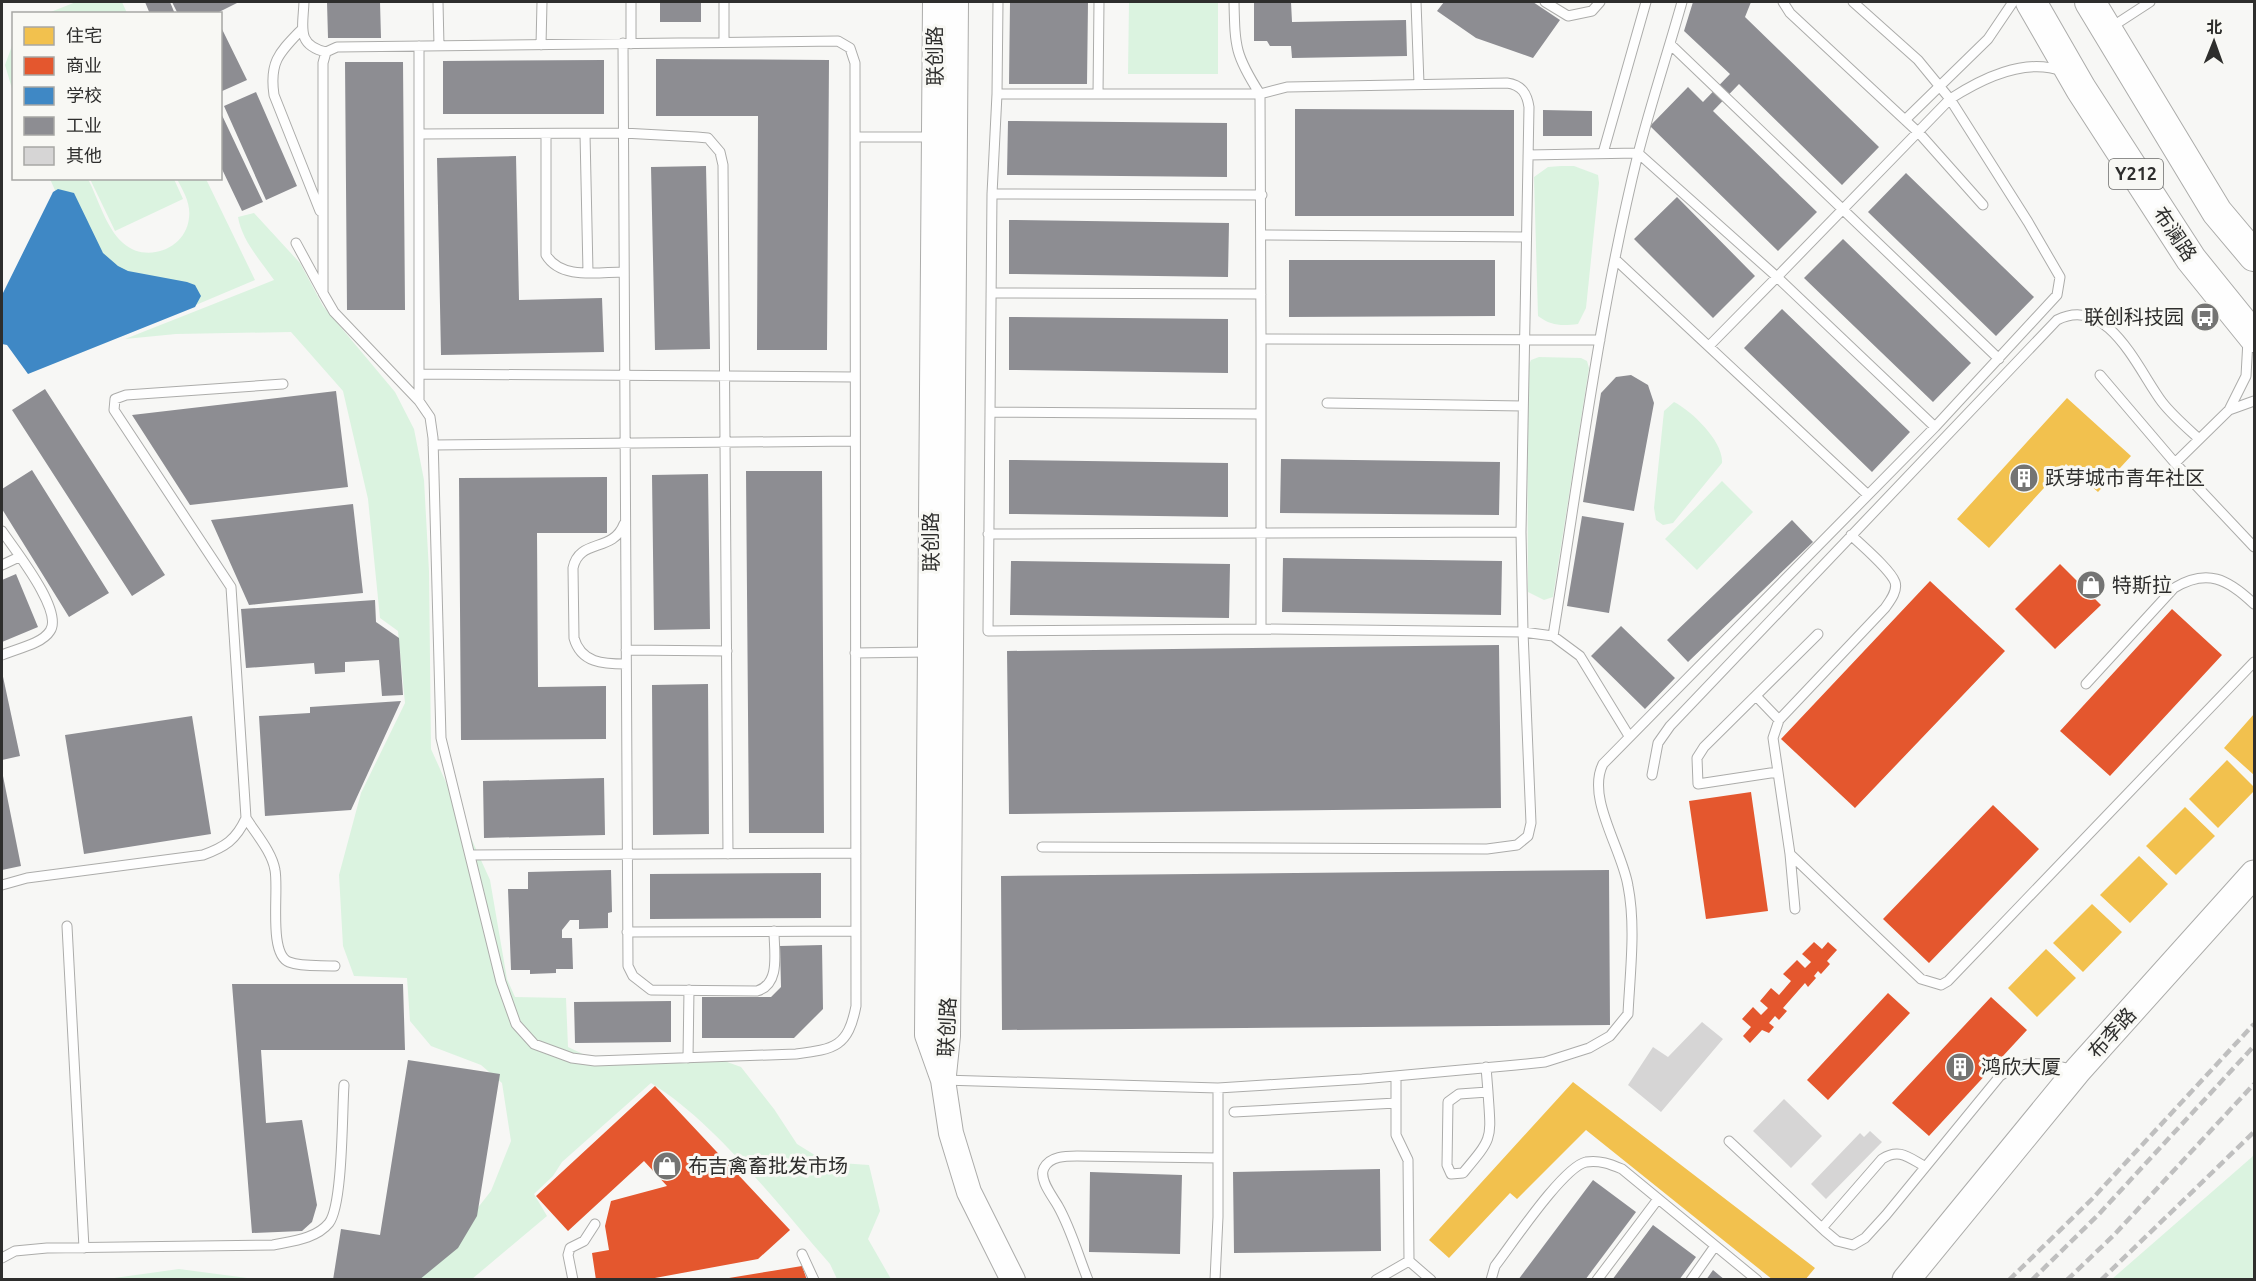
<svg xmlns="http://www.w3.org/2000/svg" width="2256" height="1281" font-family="Ubuntu,'Noto Sans SC',sans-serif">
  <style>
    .green { fill: #dbf3e0 }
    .homes { fill: #f2c14e }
    .shops { fill: #e4572e }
    .schools { fill: #3f88c5 }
    .industry { fill: #8d8d92 }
    .building { fill: #d6d5d5 }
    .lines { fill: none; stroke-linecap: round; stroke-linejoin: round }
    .service-casing { stroke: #acacaa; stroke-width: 11 }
    .tertiary-casing { stroke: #acacaa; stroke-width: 26 }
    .secondary-casing { stroke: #acacaa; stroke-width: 29 }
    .primary-casing { stroke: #acacaa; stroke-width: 32 }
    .service { stroke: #fefefe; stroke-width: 9 }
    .tertiary { stroke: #fefefe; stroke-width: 24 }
    .secondary { stroke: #fefefe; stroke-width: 27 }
    .primary { stroke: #fefefe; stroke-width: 30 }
    .rail { stroke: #bfbfbf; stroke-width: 4.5; stroke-dasharray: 9 4.5; stroke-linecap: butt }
    .labels { text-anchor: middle; stroke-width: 6; stroke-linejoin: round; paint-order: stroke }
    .shield { fill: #f8f8f4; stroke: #6b6b69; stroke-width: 1.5 }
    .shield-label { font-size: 18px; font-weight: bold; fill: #2e2e2d }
    .street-label { font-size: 20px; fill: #2e2e2d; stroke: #f8f8f4 }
    .poi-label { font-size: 20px; fill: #2e2e2d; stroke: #f8f8f4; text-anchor: start }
  </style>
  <rect width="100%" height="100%" fill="#f7f7f5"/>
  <path class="green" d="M76,2h46l5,11h-79z
    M1129,2h89v72h-90z
    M13,43v49l-8,-27z
    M1561,166h13l24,9 1,8 -13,125 -8,16c-16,2 -27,2 -40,-8l-4,-139 14,-10z
    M50,179h38c10,19 18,49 35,64 23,21 63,6 66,-25 2,-15 -6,-27 -12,-39h29l49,101 -135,57z
    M90,179h84l9,20 -68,32z
    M254,213l46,50 23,43 72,86 19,37 10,51 5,91 2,178 59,131 17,99 8,18 51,1 2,49 19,9 118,-2 36,13 33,42 23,35 29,18 43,3 11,46 -12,28 23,40h-54l-7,-15c-51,-58 -114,-141 -179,-181l-89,79 -9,14 -19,18 13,22 -75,63h-60l38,-36 41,-52 20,-50 -9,-58 -21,-18 -50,-19 -21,-25 -3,-43 -53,-2 -11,-30 -4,-71 22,-82 44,-90 -7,-72 -18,-13 -12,-119 -25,-108 -52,-59 -115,2 -51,5 149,-59c-13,-19 -32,-39 -36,-63z
    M1539,357l42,1 6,3 2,7 -36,229 -9,3 -16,-8 -1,-223 4,-9z
    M1674,402c18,9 50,40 48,61l-49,60 -10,2 -7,-5 -2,-12 10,-97z
    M1722,481l31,31 -56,58 -32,-31z
    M2254,1154v125h-142l140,-122z
    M179,1269l76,10h4h-152z"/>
  <path class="homes" d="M2067,398l64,58 -33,36 -32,-28 -77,84 -32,-29z
    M2254,714v61l-30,-27z
    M2227,760l27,27v4l-36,37 -29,-29z
    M2185,807l30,29 -39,39 -30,-29z
    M2139,856l29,28 -38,39 -30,-28z
    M2092,904l30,28 -39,40 -30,-29z
    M2046,949l30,29 -39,39 -29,-29z
    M1573,1082l242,186 -10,12h-32l-187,-150 -69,69 -7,-6 -61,65 -20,-18z"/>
  <path class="shops" d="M2060,564l41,41 -46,44 -40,-40z
    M1930,581l75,70 -150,157 -74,-69z
    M2172,609l50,46 -112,121 -50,-45z
    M1751,792l17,119 -62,8 -17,-118z
    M1993,805l46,44 -110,114 -46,-44z
    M1814,942l8,7 6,-7 9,8 -10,11 3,3 -9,10 -3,-3 -4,5 2,2 -8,9 -3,-4 -22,25 4,3 -8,9 -4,-4 -6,7 5,4 -5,6 -7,-3 -12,13 -7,-7 8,-9 -9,-8 11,-12 8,8 7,-7 -8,-7 11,-13 8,7 12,-14 -8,-7 14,-14 8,8 6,-6 -9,-8z
    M1888,993l22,20 -82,87 -21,-20z
    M1991,997l36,33 -98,106 -37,-33z
    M655,1086l135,144 -32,29 -114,21h-48l-4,-27 17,-3 -4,-24 6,-25 56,-15 -23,-25 -76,70 -32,-35z
    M802,1266l5,14h-78v-2z"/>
  <path class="schools" d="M58,189l16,4 29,60 15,13 10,5 59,11 8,3 6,11 -6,11 -167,67 -21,-29 -5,-1v-49l51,-103z"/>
  <path class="industry" d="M145,2h25l5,12h-25z
    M172,2h67l-24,12h-37z
    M327,2h53l1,36h-53z
    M660,2h41v20h-41z
    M1010,2h78l-1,82h-78z
    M1254,2h37l1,20 114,-2 1,36 -115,2 -1,-12h-21l-3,-5h-13z
    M1444,2h89l27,18 -27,38 -57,-20 -39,-27z
    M1693,2h58l-6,15 134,130 -37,38 -103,-101 -26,27 104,101 -39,39 -128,-125 38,-39 15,15 27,-28 -46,-43z
    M220,25l27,55 -27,12z
    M656,59l173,1 -2,290h-70l1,-234h-102z
    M604,60v54h-161v-53z
    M345,62h58l2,248h-58z
    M256,92l41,94 -31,14 -42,-94z
    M1295,109l219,1v106h-219z
    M1543,110l49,1v25h-49z
    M220,111l43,91 -21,9 -22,-46z
    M1008,121l219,2v54l-220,-2z
    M516,156l3,144 83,-2 2,54 -163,3 -4,-197z
    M706,166l4,183 -55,1 -4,-183z
    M1906,173l128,124 -38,39 -128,-124z
    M1677,197l78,79 -42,42 -79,-79z
    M1009,220l220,3 -1,54 -219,-3z
    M1843,239l128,124 -38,39 -129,-124z
    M1289,260h206v56l-206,1z
    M1782,309l128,123 -38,40 -128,-124z
    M1009,317l219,2v54l-219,-3z
    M1631,375l17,10 6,18 -20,108 -51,-9 18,-109 15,-16z
    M45,389l120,186 -33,21 -120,-186z
    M336,391l12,96 -158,18 -58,-90z
    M1281,459l219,3 -1,53 -219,-2z
    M1009,460l219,3v54l-219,-3z
    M32,470l77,123 -40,24 -67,-108v-20z
    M746,471h76l2,362h-75z
    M708,474l2,155 -56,1 -2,-155z
    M607,477v56h-70l1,154 68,-1v53l-145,1 -2,-262z
    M353,504l10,89 -114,12 -38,-85z
    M1582,516l42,7 -15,90 -42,-7z
    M1792,520l21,22 -125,120 -21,-22z
    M1283,558l219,3 -1,54 -219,-3z
    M1011,561l219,3 -1,54 -219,-3z
    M16,574l22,53 -36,15v-62z
    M375,600l1,22 23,16 4,57 -21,1 -3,-36 -34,2v10l-30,2 -1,-11 -68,5 -5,-59z
    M1621,626l54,52 -30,31 -54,-53z
    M1499,645l2,163 -492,6 -2,-163z
    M2,672l18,84 -18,4z
    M708,684l1,150 -56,1 -1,-150z
    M401,701l-50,109 -86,6 -6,-100 51,-3v-6z
    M192,716l19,118 -127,20 -19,-119z
    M3,776l18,90 -19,4v-94z
    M604,778l1,57 -121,3 -1,-57z
    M611,870l1,42 -4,1v15l-29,1v-9h-9l-8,10v8h10l1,31h-17v4l-26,1v-4h-19l-3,-81h20v-17z
    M1609,870l1,155 -608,5 -1,-154z
    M821,873v45l-171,1v-45z
    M822,945l1,64 -29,29h-92v-41h69l10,-10 -1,-41z
    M232,984h171l2,66h-144l5,73 36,-3 15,85 -5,17 -10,9 -50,2z
    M671,1001v41l-96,1 -1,-41z
    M408,1060l92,14 -23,142 -19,32 -39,32h-86l8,-51 39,6z
    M1380,1169l1,82 -147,2 -1,-81z
    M1090,1172l92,3 -2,79 -91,-2z
    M1593,1180l43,32 -51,68h-67z
    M1653,1225l43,32 -17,23h-67z
    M1713,1270l12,10h-19z"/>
  <path class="building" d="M1702,1022l21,17 -62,73 -33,-27 25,-38 15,10z
    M1784,1099l38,37 -31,32 -38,-37z
    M1870,1131l12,11 -56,57 -15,-15 49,-51 4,4z"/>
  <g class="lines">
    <g class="service-casing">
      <path id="service" d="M304,2c-1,25 -8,43 22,50
        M438,2l1,44
        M1234,2c1,45 1,53 26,92
        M1416,2l3,82
        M1545,2l23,14 24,-5 8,-9
        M1783,2l7,11 129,120 64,72
        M2110,28l40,-26
        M302,29c-22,23 -33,32 -28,66l46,116
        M838,41l12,7 5,15 1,943c-8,41 -21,43 -60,48l-201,7 -23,-3 -38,-14 -18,-20 -15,-42 -60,-244 -8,-300 -3,-21 -11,-16 -85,-89 -11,-19v-230l3,-11 11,-5z
        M724,42v-40
        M623,43l5,923 5,10 18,14 106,1c24,-7 17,-39 17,-60
        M631,44v-42
        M1670,44l329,315
        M541,45l1,-43
        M419,46v355
        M997,94l1,-92
        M1098,94l1,-92
        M1905,120l83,-81 25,-37
        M419,134l204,-1 74,4 11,1 12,14 3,13 5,689
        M546,134v121c15,25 52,17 78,17
        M585,134l3,138
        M856,137h78
        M1603,153l43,-151
        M1528,155l110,-2 139,124 173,-178c31,-20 74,-42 112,-28
        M992,194l270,1
        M1261,235l264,2
        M296,243l26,48
        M1616,260l252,235
        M991,293l270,1
        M1261,339l-1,-245 27,-7 220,-4c15,2 20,11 22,24l-8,425 2,100 30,4 27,20 49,80
        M2248,340l-2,36 -17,34 25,-9
        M1709,346l68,-69 158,150
        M419,374l436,3
        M2100,375l75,88 54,-53
        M1327,403l196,3
        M990,412l-2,219 273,-2
        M1260,414l-270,-2 2,-218 5,-100h263
        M433,445l422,-4
        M2175,463l79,84
        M624,524c-11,29 -45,14 -51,44l1,70c7,25 29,26 52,26
        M2,531c12,18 62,80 48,100 -8,13 -34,18 -48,24
        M988,534l533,-2
        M1851,535c10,10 39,34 44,47 3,9 -5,19 -10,26l-106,112 -6,18 17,116 131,125 20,6 7,-4 306,-319
        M2,565l17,-8
        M1553,636c26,-160 46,-324 85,-482 13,-51 30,-102 44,-152
        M626,650l101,1
        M855,653l73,-1
        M2086,684l88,-96c33,-20 54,-9 80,16
        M1756,696l23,24
        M1777,772l-79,12 -1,-26 7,-11 114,-113
        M1652,775l6,-32 12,-17 387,-406c51,-26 81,50 105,82 10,13 24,25 36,36
        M246,818c10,16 26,34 29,52 4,21 -7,84 14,92 13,5 31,3 46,4
        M1042,847l445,2 30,-4 11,-9 3,-13 -8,-191 -262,-3v-290l339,1
        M1790,854l5,55
        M470,855l386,-2
        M2,885l25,-7 176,-23c22,-8 33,-15 43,-37l-15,-231 -117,-177 1,-11 11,-4 157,-11
        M67,926l17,322
        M627,932l229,-1
        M688,1058l1,-68
        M1486,1067l2,25 -29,2 -11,8 -1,63 4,9 12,-1c31,-37 28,-33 25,-81
        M1396,1076v59l12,25 1,101 22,19
        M943,1080l275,8 144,-9 154,-14 29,-3 44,-14 21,-12 18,-22c2,-42 8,-87 0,-128 -6,-37 -42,-88 -25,-122l332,-337 122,-132 3,-18 -32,-55 -78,-123 -32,-39 -65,-58
        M1234,1112l162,-9
        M1729,1141l96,90 12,10 16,4 12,-7 21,-23 114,-139c25,-19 43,-12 73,-7
        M1822,1228l60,-69c17,-11 26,-2 42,7
        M802,1254l12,26
        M2,1258l13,-7 32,-3 226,-3c19,-4 43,-6 56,-22 14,-18 13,-111 15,-138
        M573,1280l-5,-25 2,-7 14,-7 11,-17
        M1088,1280c-10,-25 -17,-51 -30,-74 -5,-9 -20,-27 -14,-38 6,-12 22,-12 33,-12l141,2
        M1215,1280l3,-63v-129
        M1376,1280l33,-19
        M1491,1280l4,-14c17,-22 68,-99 91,-104 14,-2 24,2 36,7l135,111
        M1597,1280l61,-81
        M1691,1280l24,-34"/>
    </g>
    <g class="tertiary-casing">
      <path id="tertiary" d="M935,2l-8,1033 16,45 8,53 18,59 44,88
        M944,1075l4,-39 8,-1034"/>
    </g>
    <g class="secondary-casing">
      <path id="secondary" d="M1906,1280l172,-210 176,-196"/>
    </g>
    <g class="primary-casing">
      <path id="primary" d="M2031,2l50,87 110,170 63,78
        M2090,2l127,210 37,44"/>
    </g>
    <use href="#service" class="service"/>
    <use href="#tertiary" class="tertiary"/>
    <use href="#secondary" class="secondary"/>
    <use href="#primary" class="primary"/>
    <path class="rail" d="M2009,1280l83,-81 162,-175
      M2032,1280l67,-66 155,-168
      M2067,1280l47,-45 140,-151
      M2101,1280l153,-148"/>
  </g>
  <defs>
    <g id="bus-disc" transform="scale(1.5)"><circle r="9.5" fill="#747473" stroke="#f8f8f4"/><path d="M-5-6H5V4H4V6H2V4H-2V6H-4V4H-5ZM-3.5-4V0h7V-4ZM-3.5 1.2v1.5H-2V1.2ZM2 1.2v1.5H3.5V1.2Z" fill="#fff"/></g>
    <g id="building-disc" transform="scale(1.5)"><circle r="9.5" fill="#747473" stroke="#f8f8f4"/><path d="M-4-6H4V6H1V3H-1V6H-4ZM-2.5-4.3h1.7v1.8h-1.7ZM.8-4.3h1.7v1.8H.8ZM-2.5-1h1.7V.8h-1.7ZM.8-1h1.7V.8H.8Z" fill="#fff"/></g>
    <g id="shop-disc" transform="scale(1.5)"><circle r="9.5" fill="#747473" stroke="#f8f8f4"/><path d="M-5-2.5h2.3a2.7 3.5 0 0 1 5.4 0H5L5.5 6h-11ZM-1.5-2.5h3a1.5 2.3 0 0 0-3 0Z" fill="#fff"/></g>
  </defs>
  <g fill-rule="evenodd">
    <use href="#bus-disc" x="2205" y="317"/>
    <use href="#building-disc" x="2024" y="478"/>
    <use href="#shop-disc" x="2091" y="585"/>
    <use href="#building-disc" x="1960" y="1067"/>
    <use href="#shop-disc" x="667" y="1166"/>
  </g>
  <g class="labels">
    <rect class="shield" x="2109" y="159" width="54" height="30" rx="4.5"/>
    <g class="shield-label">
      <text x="2136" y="180">Y212</text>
    </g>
    <g class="street-label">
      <text transform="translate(935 56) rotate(-90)" y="7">联创路</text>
      <text transform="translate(2175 234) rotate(56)" y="7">布澜路</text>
      <text transform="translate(931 542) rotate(-90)" y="7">联创路</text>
      <text transform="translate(947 1027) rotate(-87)" y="7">联创路</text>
      <text transform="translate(2112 1033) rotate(-48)" y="7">布李路</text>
    </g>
    <g class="poi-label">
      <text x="2184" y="324" text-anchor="end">联创科技园</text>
      <text x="2045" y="485">跃芽城市青年社区</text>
      <text x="2112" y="592">特斯拉</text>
      <text x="1981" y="1074">鸿欣大厦</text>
      <text x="688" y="1173">布吉禽畜批发市场</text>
    </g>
  </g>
  <rect width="2256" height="1281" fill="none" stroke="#2e2e2d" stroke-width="6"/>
  <rect x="12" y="12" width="210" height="168" fill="#f8f8f4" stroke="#a7a7a4" stroke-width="1.5"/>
  <rect x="24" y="27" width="30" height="18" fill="#f2c14e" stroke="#a7a7a4" stroke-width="1.5"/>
  <text x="66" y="42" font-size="18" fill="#2e2e2d">住宅</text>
  <rect x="24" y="57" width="30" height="18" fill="#e4572e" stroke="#a7a7a4" stroke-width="1.5"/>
  <text x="66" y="72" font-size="18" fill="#2e2e2d">商业</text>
  <rect x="24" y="87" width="30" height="18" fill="#3f88c5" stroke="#a7a7a4" stroke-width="1.5"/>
  <text x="66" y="102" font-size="18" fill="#2e2e2d">学校</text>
  <rect x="24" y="117" width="30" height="18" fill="#8d8d92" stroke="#a7a7a4" stroke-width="1.5"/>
  <text x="66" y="132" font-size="18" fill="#2e2e2d">工业</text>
  <rect x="24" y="147" width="30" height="18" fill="#d6d5d5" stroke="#a7a7a4" stroke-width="1.5"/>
  <text x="66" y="162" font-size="18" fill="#2e2e2d">其他</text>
  <g transform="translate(2214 42) rotate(1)" stroke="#f8f8f4" stroke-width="4.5" paint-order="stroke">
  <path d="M0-4.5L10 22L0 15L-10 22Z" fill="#2e2e2d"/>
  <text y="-9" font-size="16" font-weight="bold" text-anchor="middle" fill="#2e2e2d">北</text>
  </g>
</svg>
